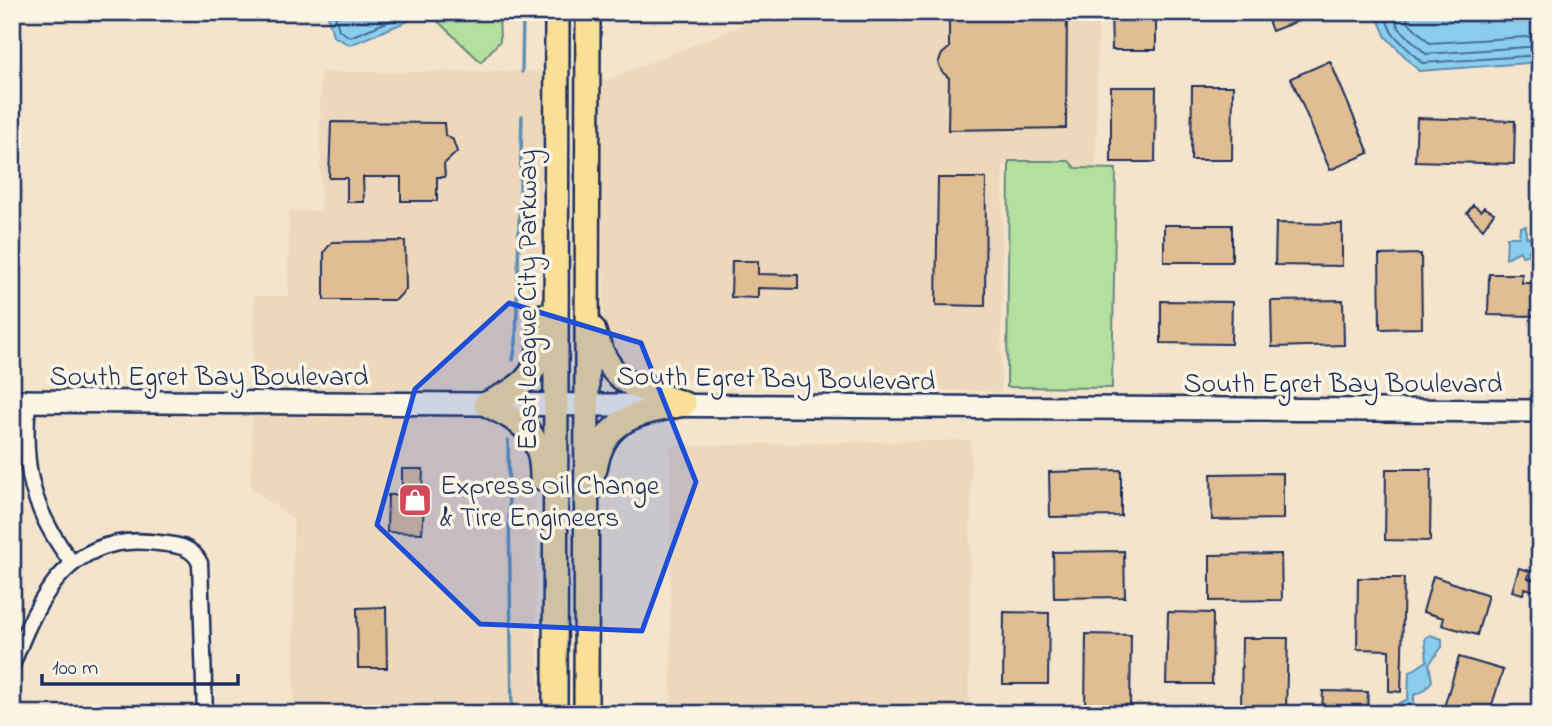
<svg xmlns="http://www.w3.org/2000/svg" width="1552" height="726" font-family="'Indie Flower',sans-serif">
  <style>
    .built { fill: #eed8bb }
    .green { fill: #b3e09f; stroke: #67887e; stroke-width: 2 }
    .water { fill: #8bcdec; stroke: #5e8eb3; stroke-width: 2 }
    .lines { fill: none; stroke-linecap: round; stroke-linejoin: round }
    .shore { stroke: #486e97; stroke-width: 2 }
    .stream { stroke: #5e8eb3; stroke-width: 3.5 }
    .building { fill: #e1bd92; stroke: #1b2f5e; stroke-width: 2 }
    .street-casing { stroke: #1b2f5e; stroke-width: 19 }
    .secondary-casing { stroke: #1b2f5e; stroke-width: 26 }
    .primary-casing { stroke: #1b2f5e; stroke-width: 28 }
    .street { stroke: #fcf5e5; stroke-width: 14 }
    .secondary { stroke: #fcf5e5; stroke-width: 21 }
    .primary { stroke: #fadf96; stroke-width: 23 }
    .marked { fill: #1d4ed8; fill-opacity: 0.2; stroke: #1d4ed8; stroke-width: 5; stroke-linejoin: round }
    .labels { text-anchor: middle; stroke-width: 7; stroke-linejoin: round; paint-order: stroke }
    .street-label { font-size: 28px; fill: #1b2f5e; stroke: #fcf5e5 }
    .poi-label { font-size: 28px; fill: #1b2f5e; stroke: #fcf5e5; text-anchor: start }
  </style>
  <rect width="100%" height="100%" fill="#f4e4cc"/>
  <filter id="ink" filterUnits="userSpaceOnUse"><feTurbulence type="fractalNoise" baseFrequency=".0143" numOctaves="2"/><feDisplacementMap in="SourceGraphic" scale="14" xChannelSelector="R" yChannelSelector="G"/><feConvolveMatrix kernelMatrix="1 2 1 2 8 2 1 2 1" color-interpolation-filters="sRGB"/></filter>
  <g filter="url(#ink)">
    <path class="built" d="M775,12h323l-2,156h-22l-6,-7h-59l-6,5 -2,226 -358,-14 -29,-20 -10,-31 -3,-245z
      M543,71l-8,397 1,158 5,88h-247l-1,-195 -42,-31 3,-192h34l1,-85h32l-1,-139z
      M971,440l-2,274h-298l-1,-268z"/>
    <path class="green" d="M428,12h71l1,29 -19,21z
      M1009,161h60l6,7 41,1 -4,219 -105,-1z"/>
    <path class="water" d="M327,12h103l-80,33 -17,-9z
      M1375,12h165v50l-121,9 -33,-34z
      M1526,226v11l13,2 1,17 -12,-5v4l-6,1 -2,-5 -14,7 1,-21h12l1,-10z
      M1430,635l12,4v8l-13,17 3,17 -8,10 -10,4v19h-18l2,-10 10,-5 1,-26 18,-12 -2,-23z"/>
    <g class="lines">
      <path class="shore" d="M334,12l5,18 11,7 62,-25
        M1383,12l9,21 30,30 118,-8
        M1392,12l7,16 27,26 114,-8
        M1404,12l4,10 22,21 110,-7"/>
      <path class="stream" d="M522,72l1,-60
        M513,360l3,-17 6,-227
        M508,440l4,274"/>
    </g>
    <path class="building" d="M949,12h118l-1,116 -118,2 1,-52 -7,-6 -4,-9 4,-9 7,-6z
      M1111,12h45v38h-44z
      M1265,12h54v1l-47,18z
      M1330,61l39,92 -39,17 -39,-92z
      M1192,86h41l-1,74h-41z
      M1111,87h45l-1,75h-44z
      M1417,118l98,3 -1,43 -99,-3z
      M331,122l113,1 1,12 8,5 4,12 -13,12 1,13h-8v24h-36v-24h-38l1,25h-17v-24h-18z
      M938,178h48l-1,128 -49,-1z
      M1473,205l8,6 3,-4 10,6 -11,16 -16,-16z
      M1276,223l66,1v42l-67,-1z
      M1164,225h68v37h-68z
      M405,241l1,48 -10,11h-72v-48l8,-10z
      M1421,254l1,74 -42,1 -1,-74z
      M732,261h26v13l40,1v14l-40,-1v10l-27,-1z
      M1489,274h33v9h18v33l-52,-1z
      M1343,300l1,45 -72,2 -1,-46z
      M1161,301l71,1 -1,42 -70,-1z
      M402,469h21l-1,26h3l-3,38 -35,-1 1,-37h14z
      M1386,469h45l-1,72 -45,-1z
      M1121,470v46l-71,1 -1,-45z
      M1283,473v46l-71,1 -1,-46z
      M1124,551l1,46 -71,1 -1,-46z
      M1281,554l1,46 -72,1v-46z
      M1519,568l11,3 -2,7 10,3 -3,10 -10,-3 -2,6 -11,-3z
      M1433,576l55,19 -11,40 -35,-10 2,-7 -21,-6z
      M1358,578h46l-3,114 -12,-1v-41l-32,-1z
      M386,607l1,61h-29l-1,-60z
      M1004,612l45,1 -1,71h-45z
      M1168,612l45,1 -1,71h-46z
      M1086,634l45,1 -1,72 -45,-1z
      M1242,638h46l-2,72 -45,-1z
      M1459,657l44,13 -14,44h-47z
      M1323,691l45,1 -1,22h-45z"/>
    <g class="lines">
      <g class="street-casing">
        <path id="street" d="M28,402c-6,66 4,108 44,161
          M12,666c26,-70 59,-136 147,-123 18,2 33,3 41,20l5,151"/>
      </g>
      <g class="secondary-casing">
        <path id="secondary" d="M12,401l1528,10"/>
      </g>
      <g class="primary-casing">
        <path id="primary" d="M593,329c18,58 38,55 91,75
          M486,404c37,19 56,28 56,74
          M486,404c51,-23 53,-35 56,-88
          M595,469c9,-53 43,-55 89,-65
          M555,714l2,-702
          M586,714l2,-702"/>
      </g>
      <use href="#street" class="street"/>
      <use href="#secondary" class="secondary"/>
      <use href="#primary" class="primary"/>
    </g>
  </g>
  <path class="marked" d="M509,303l132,40 55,139 -54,149 -162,-7 -103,-99 38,-136z"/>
  <defs>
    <g id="shop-square" transform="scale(1.75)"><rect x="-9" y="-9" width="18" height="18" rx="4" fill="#d1495b" stroke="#fcf5e5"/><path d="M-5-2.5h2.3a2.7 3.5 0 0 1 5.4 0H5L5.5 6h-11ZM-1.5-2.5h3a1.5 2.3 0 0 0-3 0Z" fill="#fff"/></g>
  </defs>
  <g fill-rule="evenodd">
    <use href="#shop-square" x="415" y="500"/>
  </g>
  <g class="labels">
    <g class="street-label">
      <text transform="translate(526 300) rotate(-90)" y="10">East League City Parkway</text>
      <text x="209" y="385">South Egret Bay Boulevard</text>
      <text transform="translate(776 377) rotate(1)" y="10">South Egret Bay Boulevard</text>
      <text x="1343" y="392">South Egret Bay Boulevard</text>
    </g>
    <g class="poi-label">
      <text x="440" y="494">Express Oil Change<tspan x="440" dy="32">&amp; Tire Engineers</tspan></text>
    </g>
  </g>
  <rect width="1552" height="726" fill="none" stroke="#fcf5e5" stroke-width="42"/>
  <rect x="21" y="21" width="1510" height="684" fill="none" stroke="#1b2f5e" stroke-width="2.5" filter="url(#ink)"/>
  <path d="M42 674v10h196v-10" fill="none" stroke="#1b2f5e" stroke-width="3.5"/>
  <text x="52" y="674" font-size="21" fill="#1b2f5e" stroke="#fcf5e5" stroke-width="5" paint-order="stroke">100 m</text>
</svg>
